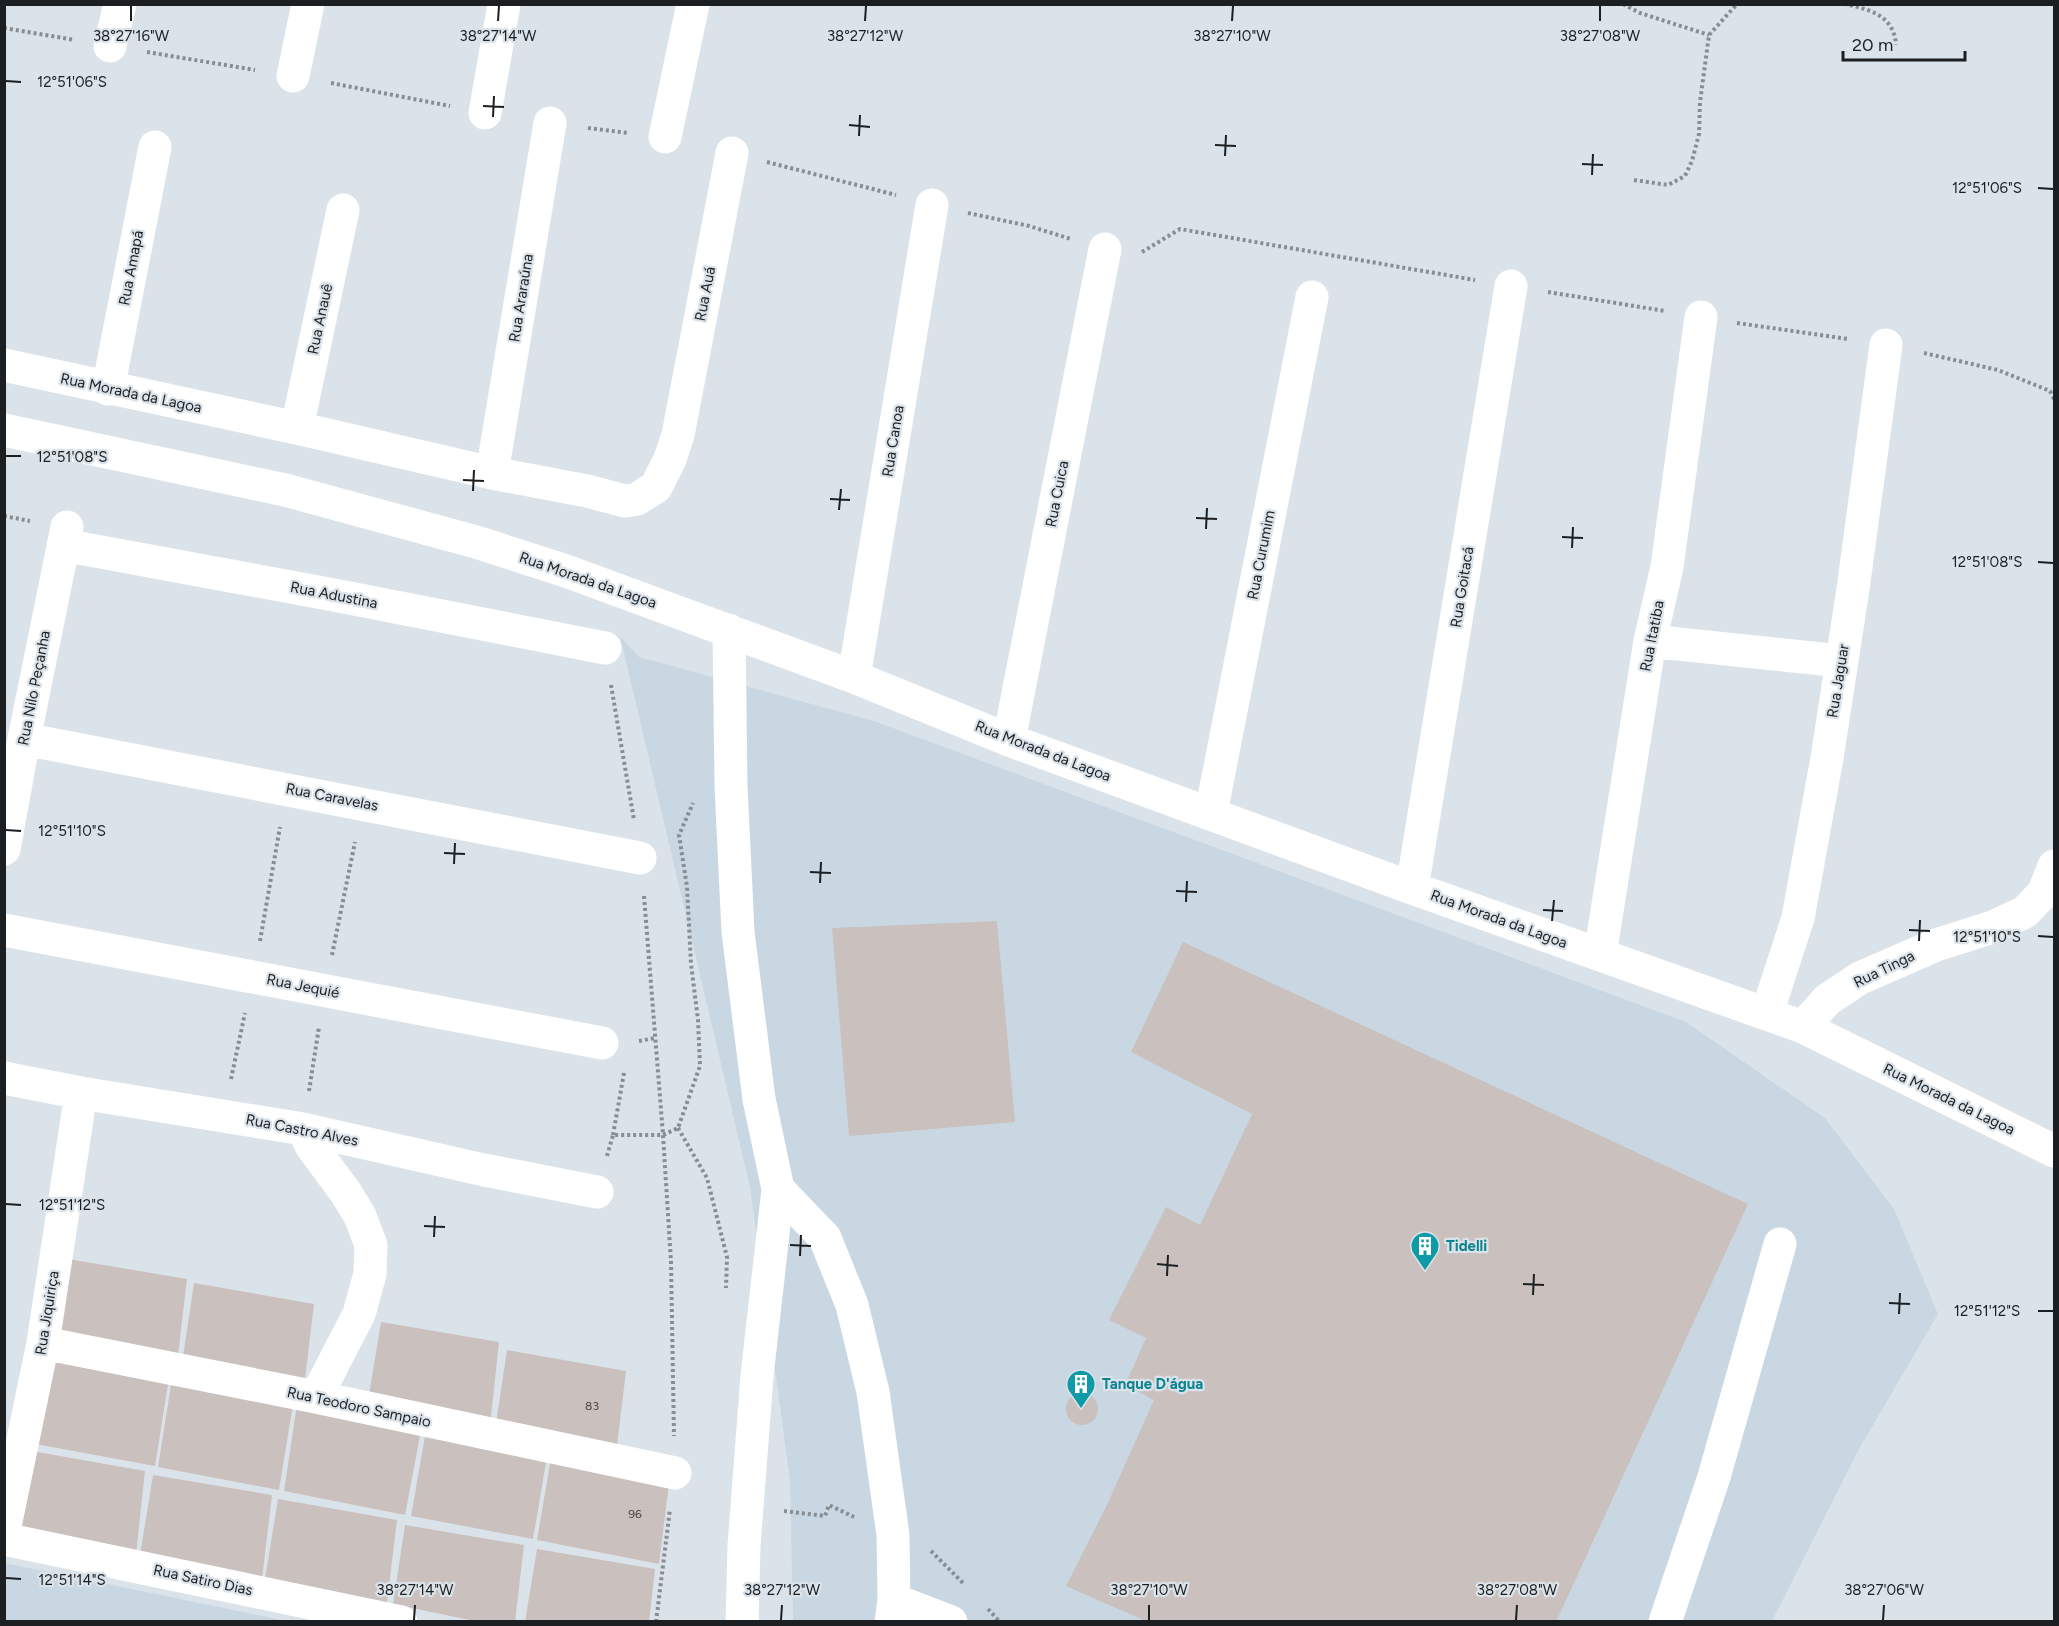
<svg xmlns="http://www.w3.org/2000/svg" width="2059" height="1626" font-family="Figtree,sans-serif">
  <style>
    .built { fill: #c9d7e3 }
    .building { fill: #cac0bd }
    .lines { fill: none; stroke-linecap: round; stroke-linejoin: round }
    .path { stroke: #878d91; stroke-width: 4; stroke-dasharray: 3 3; stroke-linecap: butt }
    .minor { stroke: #fff; stroke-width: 33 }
    .ticks { fill: none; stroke: #1c1f21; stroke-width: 2 }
    .labels { text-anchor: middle; stroke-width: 4.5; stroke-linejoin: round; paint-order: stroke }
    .number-label { font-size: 12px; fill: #484748 }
    .street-label { font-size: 15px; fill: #1c1f21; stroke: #dbe3ea }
    .culture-label { font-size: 15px; font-weight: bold; fill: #0d838f; stroke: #dbe3ea; text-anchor: start }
    .ticks-label { font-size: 15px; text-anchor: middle; fill: #1c1f21; stroke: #dbe3ea; stroke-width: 4.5; stroke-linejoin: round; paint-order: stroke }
  </style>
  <rect width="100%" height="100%" fill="#dbe3ea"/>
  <path class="built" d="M620,636l19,21 235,64 812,301 139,96 69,91 44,105 -79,135 -87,172h-979l-3,-141 -40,-293z
    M4,1563l89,18 193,40h-281z"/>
  <path class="building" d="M997,921l18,201 -166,14 -17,-208z
    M1183,942l565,262 -192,418h-408l-82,-36 40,-79 48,-107 -29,-15 21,-47 -37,-18 57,-113 34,18 52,-111 -121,-62z
    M68,1259l119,20 -10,84 -121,-24z
    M194,1283l120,21 -10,83 -122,-24z
    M381,1322l118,20 -9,84 -122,-25z
    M47,1346l123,26 -15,94 -125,-23z
    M507,1350l119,21 -10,83 -121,-24z
    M173,1372l121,26 -15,92 -121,-23z
    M1066 1409a16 16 0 1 1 32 0a16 16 0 1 1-32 0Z
    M298,1398l124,27 -17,90 -121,-24z
    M427,1425l121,26 -15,88 -122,-23z
    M26,1450l119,21 -9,83 -122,-24z
    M552,1452l118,24 -11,88 -122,-24z
    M153,1475l119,20 -10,84 -122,-24z
    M278,1499l119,21 -10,83 -122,-24z
    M405,1525l119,20 -9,77h-36l-86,-18z
    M537,1549l118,20 -6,53h-124z"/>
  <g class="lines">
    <path class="path" d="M1623,4l17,9 69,22
      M1844,4c25,5 50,11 52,41
      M4,28l71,12
      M147,52l108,18
      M331,83l119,23
      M588,128l40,5
      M767,162l129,33
      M1634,180l34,5 17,-9 7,-15 7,-27 1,-32 9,-67 28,-31
      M968,213l61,13 42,13
      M1142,252l38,-23 295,51
      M1548,292l117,19
      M1737,323l111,16
      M1924,353l74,17 52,21 4,8
      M4,516l26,5
      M611,685l23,135
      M644,896l19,239 8,127 3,174
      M260,941l20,-114
      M332,955l23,-113
      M639,1041l16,-3
      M231,1079l14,-66
      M309,1091l10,-64
      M678,1128l29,50 20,79 -1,31
      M613,1135l11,-62
      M607,1156l6,-21h50l15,-7 22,-62 -2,-46 -7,-56 -4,-77 -8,-52 14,-32
      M784,1511l41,5 4,-11 25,12
      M931,1551l33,33
      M988,1609l12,13
      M656,1622l14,-113"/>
    <path class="minor" d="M110,46l10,-42
      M293,76l15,-72
      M485,113l19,-109
      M665,137l28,-133
      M4,365l293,63 195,45 95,18 38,10 12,-2 19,-12 14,-28 8,-24 54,-282
      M108,389l47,-242
      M297,428l46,-218
      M4,430l281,60 191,52 90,29 288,106 155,63 403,148 391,139 251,124
      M492,473l58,-350
      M63,545l271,50 271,53
      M729,630l2,156 7,146 21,167 19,90 -21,187 -13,170 -2,76
      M1650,641l191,20
      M854,677l78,-472
      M24,739l616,119
      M1009,740l96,-491
      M1211,813l101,-516
      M4,849l20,-110 43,-212
      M1412,888l99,-602
      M4,930l598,113
      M1600,955l50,-314 17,-74 34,-250
      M1767,1013l31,-95 29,-160 26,-169 33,-244
      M1803,1027l24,-27 33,-22 76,-33 57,-18 32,-15 19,-20 10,-26
      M4,1078l77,15 222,36 181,41 113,22
      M303,1129l9,18 34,46 14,23 11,29 -1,29 -11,40 -43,83
      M778,1189l47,49 27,67 21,87 20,143 1,65 -3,22
      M43,1343l273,54 359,76
      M4,1531l39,-188 38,-250
      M4,1539l397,83
      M894,1600l57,22
      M1665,1622l49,-145 66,-233"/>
  </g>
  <path class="ticks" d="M131,21v-15M498,21l1,-15M865,21l1,-15M1232,21l1,-15M1600,21v-15M6,81l15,1M483,106l21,1M493,117l1,-21M849,125l21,2M859,136l1,-21M1215,145l21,1M1225,156l1,-21M1582,164l21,1M1592,175l1,-21M2038,188l15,1M6,456h15M463,480l21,1M473,491l1,-21M830,499l20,1M839,510l2,-21M1196,518l21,1M1206,529l1,-21M1562,537l21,1M1572,548l1,-21M2038,562l15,1M6,830l15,1M444,853l21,1M454,864l1,-21M810,872l21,1M820,883l1,-21M1176,891l21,1M1186,902l1,-21M1543,910l20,1M1552,921l2,-21M1909,930l21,1M2038,936l15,1M1919,941l1,-21M6,1204l15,1M424,1226l21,1M434,1237l1,-21M790,1245l21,1M800,1256l1,-21M1157,1264l21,2M1167,1276l1,-21M1523,1284l21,1M1533,1295l1,-21M1889,1303l21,1M2038,1311h15M1899,1314l1,-21M6,1578l15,1M414,1620l1,-15M781,1620l1,-15M1149,1620v-15M1516,1620l1,-15M1883,1620l1,-15"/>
  <defs>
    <g id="building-pin" transform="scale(1.5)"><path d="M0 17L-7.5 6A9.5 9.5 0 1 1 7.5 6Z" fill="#0f9aa8" stroke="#dbe3ea"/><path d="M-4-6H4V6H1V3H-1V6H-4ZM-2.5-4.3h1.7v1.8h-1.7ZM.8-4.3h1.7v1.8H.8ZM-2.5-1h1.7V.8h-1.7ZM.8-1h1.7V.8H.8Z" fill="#fff"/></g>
  </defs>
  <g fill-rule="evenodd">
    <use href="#building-pin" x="1425" y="1246"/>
    <use href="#building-pin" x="1081" y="1384"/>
  </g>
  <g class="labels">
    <g class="number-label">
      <text x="592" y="1410">83</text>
      <text x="635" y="1518">96</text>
    </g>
    <g class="street-label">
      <text transform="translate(131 268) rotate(-79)" y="5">Rua Amapá</text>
      <text transform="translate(705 294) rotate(-79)" y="5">Rua Auá</text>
      <text transform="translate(521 298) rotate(-81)" y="5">Rua Araraúna</text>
      <text transform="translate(320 319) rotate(-78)" y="5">Rua Anauê</text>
      <text transform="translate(131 393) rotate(12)" y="5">Rua Morada da Lagoa</text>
      <text transform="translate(893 441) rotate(-81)" y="5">Rua Canoa</text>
      <text transform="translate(1057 494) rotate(-79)" y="5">Rua Cuica</text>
      <text transform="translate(1261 555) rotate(-79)" y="5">Rua Curumim</text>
      <text transform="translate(588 580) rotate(19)" y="5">Rua Morada da Lagoa</text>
      <text transform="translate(1462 587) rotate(-81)" y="5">Rua Goitacá</text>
      <text transform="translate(334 595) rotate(11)" y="5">Rua Adustina</text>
      <text transform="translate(1652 636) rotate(-79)" y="5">Rua Itatiba</text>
      <text transform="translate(1838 681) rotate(-81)" y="5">Rua Jaguar</text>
      <text transform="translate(34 688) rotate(-79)" y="5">Rua Nilo Peçanha</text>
      <text transform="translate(1043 751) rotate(21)" y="5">Rua Morada da Lagoa</text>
      <text transform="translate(332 797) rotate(11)" y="5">Rua Caravelas</text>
      <text transform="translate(1499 919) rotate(20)" y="5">Rua Morada da Lagoa</text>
      <text transform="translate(1884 969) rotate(-26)" y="5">Rua Tinga</text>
      <text transform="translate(303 986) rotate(11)" y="5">Rua Jequié</text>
      <text transform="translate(1949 1099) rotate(26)" y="5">Rua Morada da Lagoa</text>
      <text transform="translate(302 1130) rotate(11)" y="5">Rua Castro Alves</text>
      <text transform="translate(47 1313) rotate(-81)" y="5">Rua Jiquiriça</text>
      <text transform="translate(359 1407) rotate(12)" y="5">Rua Teodoro Sampaio</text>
      <text transform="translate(203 1580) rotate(12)" y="5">Rua Satiro Dias</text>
    </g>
    <g class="culture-label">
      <text x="1446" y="1251">Tidelli</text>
      <text x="1102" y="1389">Tanque D'água</text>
    </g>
  </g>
  <g class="ticks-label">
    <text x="131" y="41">38°27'16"W</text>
    <text x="498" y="41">38°27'14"W</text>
    <text x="865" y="41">38°27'12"W</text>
    <text x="1232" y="41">38°27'10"W</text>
    <text x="1600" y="41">38°27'08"W</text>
    <text x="72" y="87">12°51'06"S</text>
    <text x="1987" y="193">12°51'06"S</text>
    <text x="72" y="462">12°51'08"S</text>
    <text x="1987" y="567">12°51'08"S</text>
    <text x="72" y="836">12°51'10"S</text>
    <text x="1987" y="942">12°51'10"S</text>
    <text x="72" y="1210">12°51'12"S</text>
    <text x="1987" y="1316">12°51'12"S</text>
    <text x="72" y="1585">12°51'14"S</text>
    <text x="415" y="1595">38°27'14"W</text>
    <text x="782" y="1595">38°27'12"W</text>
    <text x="1149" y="1595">38°27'10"W</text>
    <text x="1517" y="1595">38°27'08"W</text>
    <text x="1884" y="1595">38°27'06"W</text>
  </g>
  <rect width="2059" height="1626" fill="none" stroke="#1c1f21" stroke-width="12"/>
  <path d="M1843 51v9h122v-9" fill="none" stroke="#1c1f21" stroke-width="3"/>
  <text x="1852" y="51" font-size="18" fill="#1c1f21" stroke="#dbe3ea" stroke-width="4.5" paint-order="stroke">20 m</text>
</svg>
